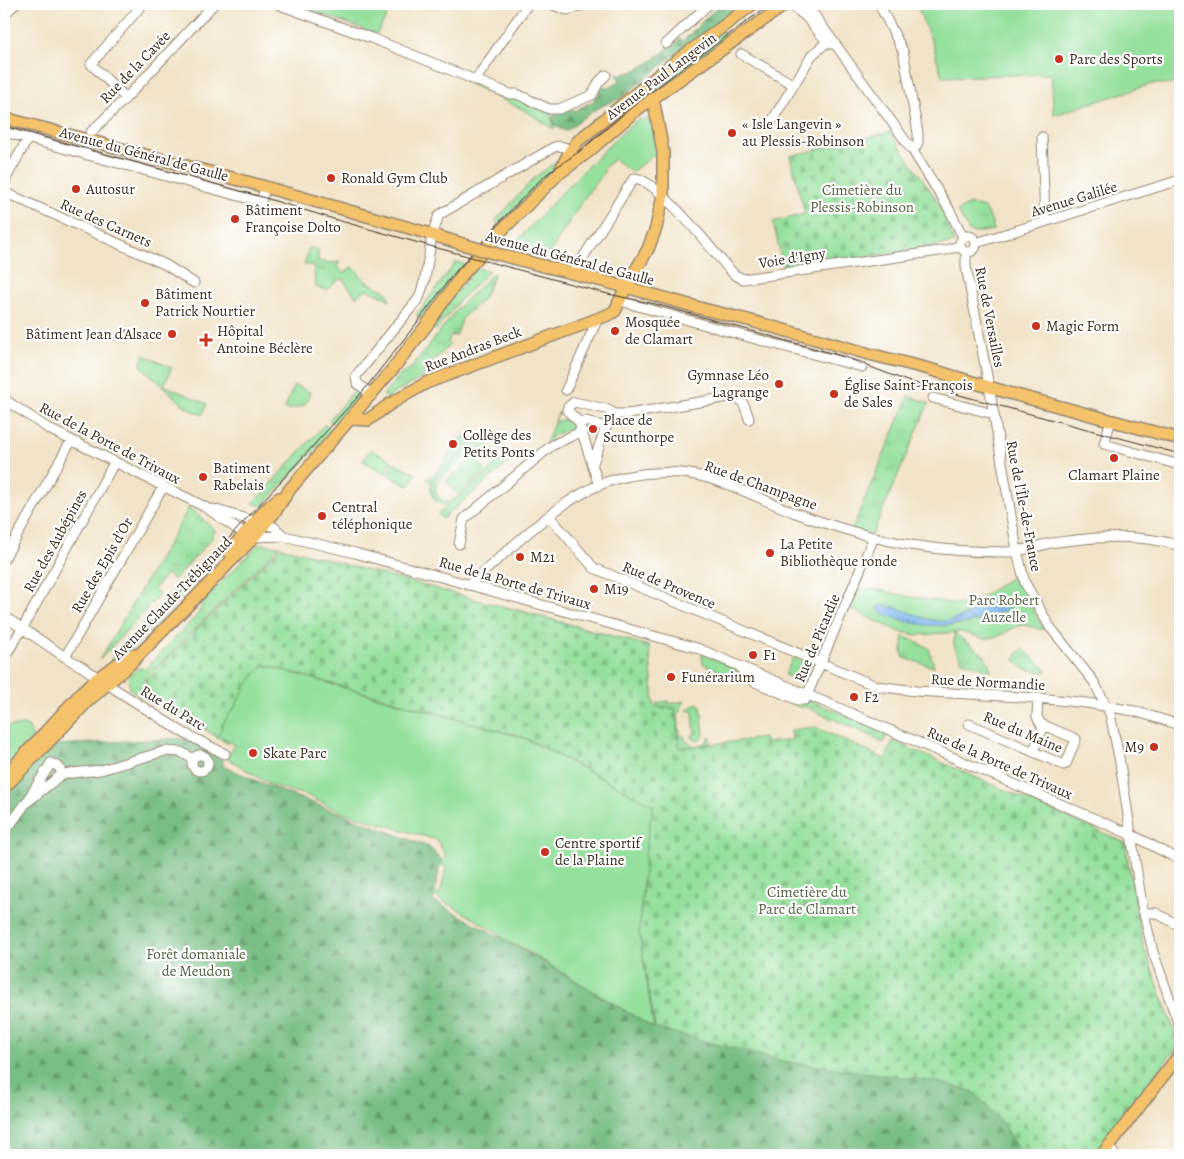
<svg xmlns="http://www.w3.org/2000/svg" width="1184" height="1159" font-family="Alegreya,serif">
  <style>
    .grass { fill: url(#grass-tufts); stroke: #68855d }
    .forest { fill: url(#forest-firs); stroke: #5a7451 }
    .cemetery { fill: url(#cemetery-stones); stroke: #68855d }
    .green { fill: #95e09c; stroke: #68855d; fill-rule: evenodd }
    .water { fill: url(#water-waves); stroke: #5c7086 }
    .lines { fill: none; stroke-linecap: round; stroke-linejoin: round }
    .minor-casing { stroke: #968672; stroke-width: 11 }
    .major-casing { stroke: #968672; stroke-width: 14 }
    .minor { stroke: #fff; stroke-width: 9 }
    .major { stroke: #f4c26a; stroke-width: 11 }
    .tram { stroke: #3b2a1e; stroke-width: 1 }
    .major-bridge-casing { stroke: #968672; stroke-width: 14; stroke-linecap: butt }
    .major-bridge { stroke: #f4c26a; stroke-width: 11 }
    .poi-dot { fill: #c8321e; stroke: #fff; stroke-width: 2 }
    .labels { text-anchor: middle; stroke-width: 4.5; stroke-linejoin: round; paint-order: stroke }
    .poi-label { font-size: 15px; fill: #3b2a1e; stroke: #fff; text-anchor: start }
    .street-label { font-size: 15px; fill: #3b2a1e; stroke: #fff }
    .park-label { font-size: 15px; fill: #566144; stroke: #fff }
  </style>
  <defs>
    <pattern id="grass-tufts" width="24" height="20" patternUnits="userSpaceOnUse" patternTransform="scale(1.25)"><rect width="24" height="20" fill="#95e09c"/><path d="M3 7l-1-3M5 7V3M7 7l1-3M15 17l-1-3M17 17v-4M19 17l1-3" fill="none" stroke="#81c086"/></pattern>
    <pattern id="forest-firs" width="22" height="20" patternUnits="userSpaceOnUse" patternTransform="scale(1.25)"><rect width="22" height="20" fill="#78be84"/><path d="M5 1l3.5 6h-7zM16 11l3.5 6h-7z" fill="#649b6b"/></pattern>
    <pattern id="cemetery-stones" width="16" height="16" patternUnits="userSpaceOnUse" patternTransform="scale(1.25)"><rect width="16" height="16" fill="#95e09c"/><path d="M2 7V4a2 2 0 0 1 4 0v3zM10 15v-3a2 2 0 0 1 4 0v3z" fill="#81c086"/></pattern>
    <pattern id="water-waves" width="16" height="10" patternUnits="userSpaceOnUse" patternTransform="scale(1.25)"><rect width="16" height="10" fill="#7cb7ee"/><path d="M0 5q4-4 8 0t8 0" fill="none" stroke="#6795c0"/></pattern>
  </defs>
  <rect width="100%" height="100%" fill="#fff"/>
  <filter id="ink" filterUnits="userSpaceOnUse"><feTurbulence type="fractalNoise" baseFrequency=".02" numOctaves="2"/><feDisplacementMap in="SourceGraphic" scale="10" xChannelSelector="R" yChannelSelector="G"/><feConvolveMatrix kernelMatrix="1 2 1 2 8 2 1 2 1" color-interpolation-filters="sRGB"/></filter>
  <filter id="wash" filterUnits="userSpaceOnUse"><feTurbulence type="fractalNoise" baseFrequency=".0096" numOctaves="4" result="noise"/><feDisplacementMap in="SourceGraphic" scale="20" xChannelSelector="R" yChannelSelector="G"/><feGaussianBlur stdDeviation="1.12" result="paint"/><feColorMatrix in="noise" values="0 0 0 0 0 0 0 0 0 0 0 0 0 0 0 0 0 1.4 0 .05"/><feComposite in="paint" operator="in"/></filter>
  <g filter="url(#wash)">
    <rect width="100%" height="100%" fill="#f1e3c7"/>
    <path class="grass" d="M720,30l8,11 -92,67 -7,-7z
      M563,157l-5,10 -59,58 -4,-4 40,-44z
      M969,204l15,4 6,10 4,12 -20,3 -5,-2 -12,-20z
      M309,248l9,1v13l20,1 1,-2 1,2 -3,3 7,8 8,-8 14,15 21,11 3,8 -24,-11 -10,8 -14,-19 -16,12 -10,-3 -3,-22h-9z
      M456,262l8,2 -40,57 -8,-6z
      M477,268l12,3 -30,30 -23,29 -4,-3 21,-31z
      M493,273l1,2 -11,24 -20,18 -7,19 -4,-1 -5,7 3,3 -15,14 -13,19 -21,11 -14,9 -4,-3 16,-19 12,-8 48,-61z
      M144,355l28,13 -8,17 43,19 -5,11 -15,-7 -45,-41 -1,-5z
      M294,385l16,7 -1,6 -6,8 -17,4 -1,-2z
      M357,387l8,7 -28,33 -8,-7z
      M909,396l20,7 -57,132 -20,-6z
      M562,412l-5,4 -2,6 10,-3v-2l8,5 3,8 -9,5 -2,-5 -14,7 1,4 -7,5 13,-33z
      M325,424l8,7 -71,75 -9,-3z
      M467,435l15,5 -1,2 -9,2 -41,37h-3v-3c14,-7 21,-23 27,-36z
      M189,508l7,5 20,18 -5,4 2,2 -39,43 -7,-6 -13,15 5,5 -8,10 -1,-1 -3,3 1,2 -48,51z
      M183,579l9,8 -64,66 -11,8h-7z
      M954,633l31,23 7,15 -30,-10 -8,-16z
      M903,636l26,12 5,19 -30,-9 -2,-5z
      M1023,649l24,21 -1,2c-13,-1 -25,-1 -31,-13l1,-2 -1,-1z
      M702,654l185,79 -4,10 -5,-2v-2l-75,-33 -1,2 -99,-44z
      M793,657l15,6 2,5 -6,13 -2,1 -17,-7z
      M669,701v3l16,-3 -4,7v4l-3,1 2,23h4l2,5 8,5 11,-3 5,-7 1,8 -32,4 -4,-40h-17l-1,-5z
      M697,703l4,3 3,29c-3,7 -10,7 -14,1l5,-1 -2,-23 -6,-2z"/>
    <path class="forest" d="M720,4h21l-20,17 -39,28 -62,50c-20,5 -38,19 -54,32l-11,-5 -2,-7 2,-6 7,-3 1,2 10,-3 1,2 21,-11 -1,-3 5,-3 1,-8 3,-1 2,4 15,-8 -3,-6 15,-3 19,-10 29,-24 3,3z
      M506,607l143,39 4,46 -20,71 493,80 1,13 16,89 36,99 -85,111h-1090v-360l50,-50 131,-7 38,22v6l53,23 153,58 12,12 -8,42 80,43 141,84 -15,-96 7,-87 7,-40 -130,-68 -37,-11 13,-98z"/>
    <path class="cemetery" d="M890,132l47,68 10,20 7,23 -170,27 -11,-48 32,-8 -15,-58z
      M281,547l368,99 5,59 9,4 12,-1 4,40 85,-10 1,5 27,-3 -1,-10 24,-3 70,32 8,-18 233,102 1,13 16,89 36,99 -85,111h-73l-16,-29 -31,-34 -35,-10 -157,-21 -127,-33 -16,-96 7,-87 7,-40 -130,-68 -258,-72 -18,19 -12,23 -12,16 -4,12 10,7 -1,2 -80,-50c-5,-10 -1,-15 6,-23z"/>
    <path class="green" d="M293,4h100l-16,30z
      M916,4h264v80h-28l-98,31 -3,-41 -109,3 -9,-32z
      M466,79l48,17 23,11 -1,2 15,4 3,16 -30,-19 -61,-29z
      M639,118l3,3 4,-3c11,6 11,23 11,35l-26,19 -17,-13 -11,10 2,2 -18,23 -41,64 -31,-9 2,-8c39,-42 78,-85 122,-123z
      M480,443c13,1 18,8 19,20l16,-13 4,4 -77,65 -4,-5 10,-8c-14,-2 -21,-14 -15,-27l40,-34zM480,447c11,0 17,9 14,19 -6,8 -14,13 -21,19 -11,9 -30,29 -38,6l2,-10 38,-32z
      M370,449l22,12 -7,12 -22,-12z
      M474,457l12,14 -28,24 -12,-14z
      M394,462l22,12 -7,13 -22,-13z
      M261,544l19,2 -133,130 -4,8 2,10 -4,4 -11,-9 -2,-12 9,-8 4,-2 3,3 54,-56c6,-20 44,-50 59,-69z
      M1015,573l29,57 -20,-5 -6,1 -19,10 -14,3 -24,-7 -44,3 -19,-4 -50,-23 8,-18 21,-1 24,6 67,11 42,-28z
      M264,665l260,73 129,67 -7,40 -7,87 15,96 -137,-83 -2,1 -14,-9v-2l-52,-31 -1,1 -15,-10 2,-3 5,2 6,-26 -6,-5 6,-7 -9,-16 -96,-28 -33,-16 -37,-11 -44,-27 7,-14 -15,-9 4,-12 12,-16 12,-23z
      M23,725l6,3 4,10 -29,30v-41z"/>
    <path class="water" d="M1002,601l7,3 1,2c-28,22 -85,25 -117,11 -6,-2 -13,-4 -16,-10 18,-6 43,14 63,14 23,1 40,-18 62,-20z"/>
  </g>
  <g filter="url(#ink)">
    <g class="lines">
      <g class="minor-casing">
        <path id="minor" d="M277,4l94,34 139,56h7l32,15h10l33,-14 7,-13 7,-7
          M550,4l17,6 19,-6
          M790,4l16,13 22,26
          M806,4l107,147 36,58 14,28
          M879,4l24,47 15,82v10l-5,8
          M4,15l11,-11
          M666,44l43,-40
          M741,54l53,31
          M476,79l52,-75
          M126,98l-35,-34 52,-60
          M770,124l42,-69 15,-13 4,2
          M4,132l257,70 4,-14
          M1042,137l3,85
          M86,155l5,-23 35,-34 88,-94
          M4,182l24,-44
          M4,192l162,73 28,18
          M960 244a8 8 0 1 1 16 0a8 8 0 1 1-16 0Z
          M976,243l204,-63
          M966,252v15l23,119 28,165 8,32 25,44 44,55 16,32 9,43 23,148 11,47 27,76
          M573,273l61,-95c22,0 78,72 95,91l6,6 8,4 203,-29 13,-4
          M620,301l132,37 110,29
          M566,390l32,-72
          M372,395l-15,-12 -1,-7 63,-78 6,-19 7,-44 7,-20 115,-68c10,-3 14,2 20,9
          M933,398l60,16
          M4,399l45,30 156,78 32,22 17,8 30,-1 71,17 342,95 137,58 298,129 48,25
          M615,414h13l107,-18c9,5 11,13 14,23
          M1111,420l-7,24 76,21
          M580,426l19,60
          M593,463l13,-36 9,-13 -9,-5 -32,-7 -6,5 -1,3 13,13 6,-2 20,6
          M213,509l61,18 10,9
          M549,516l45,52 282,118 40,5 122,7 49,5 47,8 46,14
          M459,544l5,-25 87,-73 31,-15
          M4,559l67,-118
          M468,585c46,-37 96,-95 156,-108 23,-5 57,-7 80,0 30,8 59,23 89,35 38,14 77,26 118,33 31,5 63,7 95,7 15,0 30,-6 45,-9 43,-6 87,-10 129,3
          M4,616l61,41 19,11 23,16 77,49 41,21
          M65,657l98,-170
          M4,658l21,-34 89,-161
          M741,669l14,13 43,18h7l69,-163
          M969,724l95,41 2,-1 10,-25 -35,-15
          M1033,752l10,-24 -6,-11 1,-19
          M192 763a8 8 0 1 1 16 0a8 8 0 1 1-16 0Z
          M62,774l39,-4 64,-19 16,1 12,7
          M30,796l21,-33 8,4 3,7
          M4,833l22,-30 36,-29
          M1144,913h12l24,13
          M1108,1147l7,8"/>
      </g>
      <g class="major-casing">
        <path id="major" d="M4,118l247,65 169,48 42,13
          M560,171l10,-20 8,-10 89,-73 86,-64
          M493,253l133,34 77,22 45,11 121,34 60,15 80,24 171,46
          M351,419l17,1 22,-16 36,-21 158,-59 26,-10 5,-3 11,-24 22,-38 8,-21 7,-33v-43l-10,-54
          M229,552l36,-42 14,-12
          M4,777l80,-87 15,-13 33,-23
          M4,788l85,-88 41,-36 72,-73 52,-54 20,-24 16,-24 101,-118 35,-45 36,-51 42,-47 53,-53 31,-23 47,-41 151,-107
          M1102,1155l78,-101"/>
      </g>
      <use href="#minor" class="minor"/>
      <use href="#major" class="major"/>
      <path class="tram" d="M4,126l258,71 75,23 93,26 178,48 47,10 187,52 65,25 273,73
        M124,653l240,-263 55,-70 32,-43 53,-60 34,-35 10,-9 32,-22 52,-44 46,-36 93,-67"/>
      <g class="major-bridge-casing">
        <path id="major-bridge" d="M462,244l31,9"/>
      </g>
      <use href="#major-bridge" class="major-bridge"/>
    </g>
  </g>
  <g class="poi-dot">
    <circle cx="1059" cy="59" r="5"/>
    <circle cx="732" cy="133" r="5"/>
    <circle cx="331" cy="178" r="5"/>
    <circle cx="76" cy="189" r="5"/>
    <circle cx="235" cy="219" r="5"/>
    <circle cx="145" cy="303" r="5"/>
    <circle cx="1036" cy="326" r="5"/>
    <circle cx="615" cy="331" r="5"/>
    <circle cx="172" cy="334" r="5"/>
    <path d="M203.5 332.5h5v5h5v5h-5v5h-5v-5h-5v-5h5z"/>
    <circle cx="779" cy="384" r="5"/>
    <circle cx="834" cy="394" r="5"/>
    <circle cx="593" cy="429" r="5"/>
    <circle cx="453" cy="444" r="5"/>
    <circle cx="1114" cy="458" r="5"/>
    <circle cx="203" cy="477" r="5"/>
    <circle cx="322" cy="516" r="5"/>
    <circle cx="770" cy="553" r="5"/>
    <circle cx="520" cy="557" r="5"/>
    <circle cx="594" cy="589" r="5"/>
    <circle cx="753" cy="655" r="5"/>
    <circle cx="671" cy="677" r="5"/>
    <circle cx="854" cy="697" r="5"/>
    <circle cx="1154" cy="747" r="5"/>
    <circle cx="253" cy="753" r="5"/>
    <circle cx="545" cy="852" r="5"/>
  </g>
  <g class="labels">
    <g class="poi-label">
      <text x="1069" y="64">Parc des Sports</text>
      <text x="742" y="129">« Isle Langevin »<tspan x="742" dy="17">au Plessis-Robinson</tspan></text>
      <text x="341" y="183">Ronald Gym Club</text>
      <text x="86" y="194">Autosur</text>
      <text x="245" y="215">Bâtiment<tspan x="245" dy="17">Françoise Dolto</tspan></text>
      <text x="155" y="299">Bâtiment<tspan x="155" dy="17">Patrick Nourtier</tspan></text>
      <text x="625" y="327">Mosquée<tspan x="625" dy="17">de Clamart</tspan></text>
      <text x="1046" y="331">Magic Form</text>
      <text x="217" y="336">Hôpital<tspan x="217" dy="17">Antoine Béclère</tspan></text>
      <text x="162" y="339" text-anchor="end">Bâtiment Jean d'Alsace</text>
      <text x="769" y="380" text-anchor="end">Gymnase Léo<tspan x="769" dy="17">Lagrange</tspan></text>
      <text x="844" y="390">Église Saint-François<tspan x="844" dy="17">de Sales</tspan></text>
      <text x="603" y="425">Place de<tspan x="603" dy="17">Scunthorpe</tspan></text>
      <text x="463" y="440">Collège des<tspan x="463" dy="17">Petits Ponts</tspan></text>
      <text x="213" y="473">Batiment<tspan x="213" dy="17">Rabelais</tspan></text>
      <text x="1114" y="480" text-anchor="middle">Clamart Plaine</text>
      <text x="332" y="512">Central<tspan x="332" dy="17">téléphonique</tspan></text>
      <text x="780" y="549">La Petite<tspan x="780" dy="17">Bibliothèque ronde</tspan></text>
      <text x="530" y="562">M21</text>
      <text x="604" y="594">M19</text>
      <text x="763" y="660">F1</text>
      <text x="681" y="682">Funérarium</text>
      <text x="864" y="702">F2</text>
      <text x="1144" y="752" text-anchor="end">M9</text>
      <text x="263" y="758">Skate Parc</text>
      <text x="555" y="848">Centre sportif<tspan x="555" dy="17">de la Plaine</tspan></text>
    </g>
    <g class="street-label">
      <text transform="translate(135 67) rotate(-46)" y="5">Rue de la Cavée</text>
      <text transform="translate(661 76) rotate(-37)" y="5">Avenue Paul Langevin</text>
      <text transform="translate(144 154) rotate(15)" y="5">Avenue du Général de Gaulle</text>
      <text transform="translate(1074 199) rotate(-17)" y="5">Avenue Galilée</text>
      <text transform="translate(106 223) rotate(24)" y="5">Rue des Carnets</text>
      <text transform="translate(570 258) rotate(15)" y="5">Avenue du Général de Gaulle</text>
      <text transform="translate(792 258) rotate(-9)" y="5">Voie d'Igny</text>
      <text transform="translate(990 317) rotate(79)" y="5">Rue de Versailles</text>
      <text transform="translate(473 349) rotate(-21)" y="5">Rue Andras Beck</text>
      <text transform="translate(110 443) rotate(28)" y="5">Rue de la Porte de Trivaux</text>
      <text transform="translate(761 485) rotate(20)" y="5">Rue de Champagne</text>
      <text transform="translate(1024 506) rotate(79)" y="5">Rue de l'Île-de-France</text>
      <text transform="translate(55 541) rotate(-61)" y="5">Rue des Aubépines</text>
      <text transform="translate(102 565) rotate(-60)" y="5">Rue des Epis d'Or</text>
      <text transform="translate(515 583) rotate(16)" y="5">Rue de la Porte de Trivaux</text>
      <text transform="translate(669 585) rotate(23)" y="5">Rue de Provence</text>
      <text transform="translate(172 598) rotate(-46)" y="5">Avenue Claude Trébignaud</text>
      <text transform="translate(817 638) rotate(-67)" y="5">Rue de Picardie</text>
      <text transform="translate(988 682) rotate(3)" y="5">Rue de Normandie</text>
      <text transform="translate(173 708) rotate(31)" y="5">Rue du Parc</text>
      <text transform="translate(1023 732) rotate(23)" y="5">Rue du Maine</text>
      <text transform="translate(1000 763) rotate(24)" y="5">Rue de la Porte de Trivaux</text>
    </g>
    <g class="park-label">
      <text x="862" y="195">Cimetière du<tspan x="862" dy="17">Plessis-Robinson</tspan></text>
      <text x="1004" y="605">Parc Robert<tspan x="1004" dy="17">Auzelle</tspan></text>
      <text x="807" y="897">Cimetière du<tspan x="807" dy="17">Parc de Clamart</tspan></text>
      <text x="196" y="959">Forêt domaniale<tspan x="196" dy="17">de Meudon</tspan></text>
    </g>
  </g>
  <rect width="1184" height="1159" fill="none" stroke="#fff" stroke-width="20"/>
</svg>
